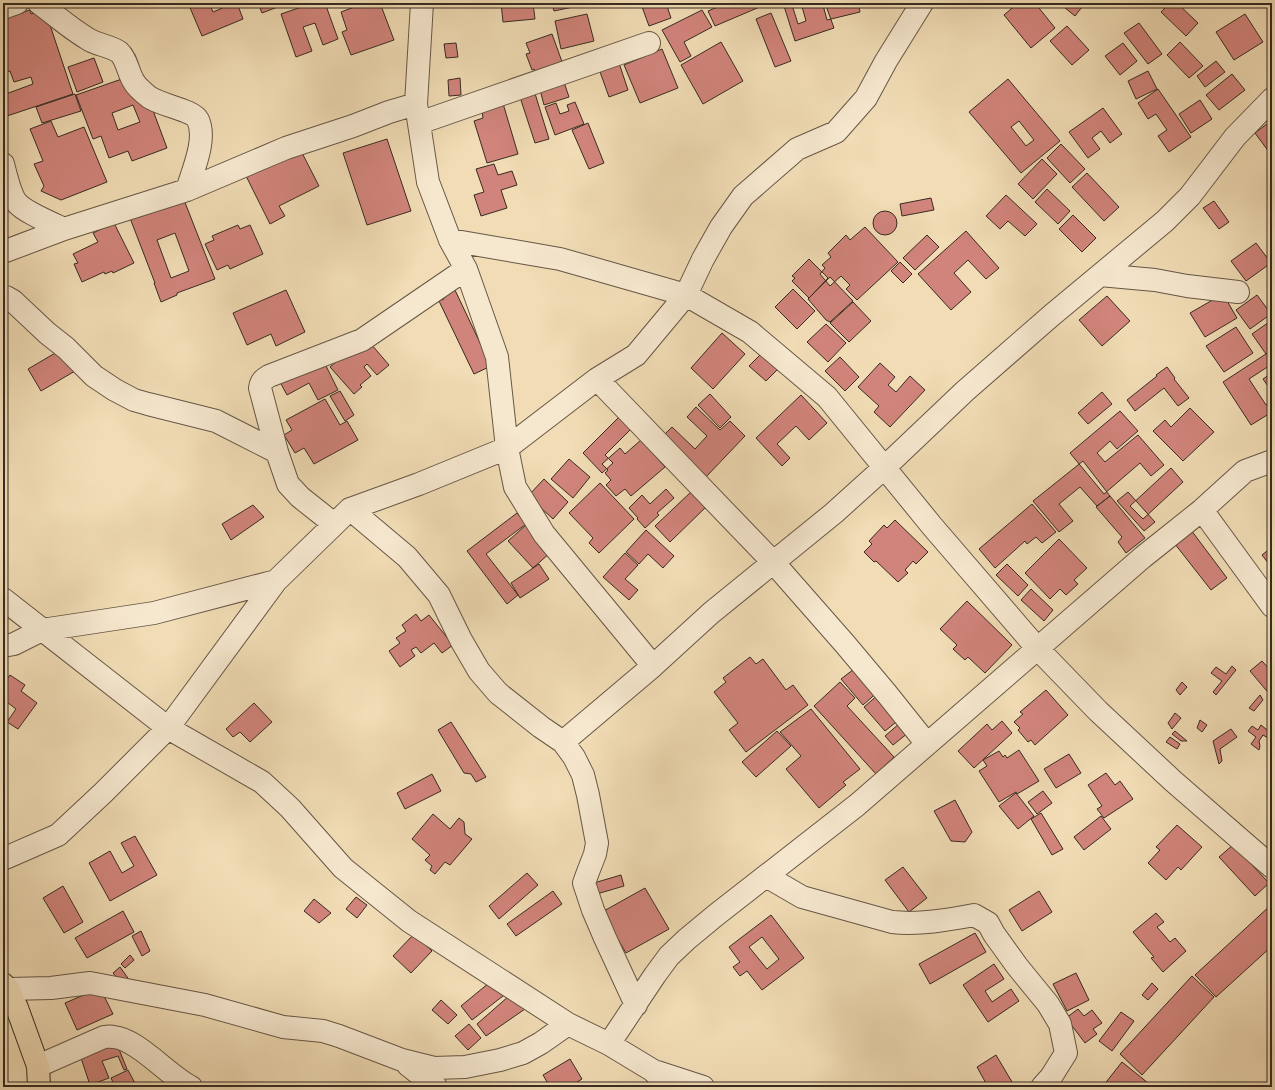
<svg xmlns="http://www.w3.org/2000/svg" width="1275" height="1090" font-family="'IM FELL English',serif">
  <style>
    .building { fill: #d1847b; stroke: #372b21; fill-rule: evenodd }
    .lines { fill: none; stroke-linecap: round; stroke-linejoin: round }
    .minor-casing { stroke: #665746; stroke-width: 24 }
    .major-casing { stroke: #372b21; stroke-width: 24 }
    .minor { stroke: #f6e8cf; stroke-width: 22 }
    .major { stroke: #f1dcb5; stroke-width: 22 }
  </style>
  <rect width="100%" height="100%" fill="#f1dcb5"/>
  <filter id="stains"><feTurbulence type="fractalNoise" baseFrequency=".005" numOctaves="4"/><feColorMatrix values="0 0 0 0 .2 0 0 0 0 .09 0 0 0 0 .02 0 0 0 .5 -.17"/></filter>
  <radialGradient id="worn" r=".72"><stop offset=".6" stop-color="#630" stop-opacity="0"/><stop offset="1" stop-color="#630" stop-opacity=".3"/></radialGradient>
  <path class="building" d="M188,3h21l4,9 21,-9h3l6,16 -41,17z
    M258,3h30l-26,10z
    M310,3h15l13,36 -15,6 -8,-22 -12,4 9,24 -16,6 -15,-43 29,-10z
    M365,3h15l14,37 -43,15 -9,-23 5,-2 -6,-18z
    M501,3h32l2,16 -32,3z
    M552,3h40l-38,8z
    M644,3h22l5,15 -22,8 -8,-22z
    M727,3h34l1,3 -47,20 -7,-15z
    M783,3h14l-5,2 6,19 8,-3 -5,-18h24l9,25 -39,13z
    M832,3h26l2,9 -33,8 -4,-15z
    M1018,3h17l20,25 -24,20 -27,-33z
    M1059,3h26l-10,13z
    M1170,3h7l21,20 -12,13 -25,-24z
    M1250,3h13l-12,4z
    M1272,9v11l-5,-8z
    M30,10l1,4 14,-4 28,84 -66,22 -4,-12v-9l30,-11 -2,-7 -17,5 -4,-11 -4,1 -3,-9v-15l4,-1 -3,-10h-1v-18z
    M702,10l10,17 -28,15 7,14 -11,6 -18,-32z
    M771,13l20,48 -16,6 -19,-48z
    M587,14l7,27 -33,8 -6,-28z
    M1245,14l18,28 -29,18 -18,-28z
    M1139,23l23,31 -14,10 -24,-31z
    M1067,26l22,24 -17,15 -22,-24z
    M552,34l13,36 -27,9 -4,-10 -2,1 -6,-16 4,-1 -4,-10z
    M721,42l22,39 -40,23 -22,-39z
    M1180,42l23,24 -14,12 -22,-23z
    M456,43l2,14 -12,1 -2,-14z
    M1123,43l14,18 -17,14 -15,-19z
    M662,49l16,39 -38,15 -16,-38z
    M94,58l9,24 -26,10 -9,-25z
    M1216,61l9,11 -20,15 -8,-11z
    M619,63l9,27 -19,7 -10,-28z
    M1148,71l9,18 -21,10 -8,-18z
    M139,73l28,75 -35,13 -4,-10 -19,7 -8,-22 -8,3 -17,-44zM133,105l7,17 -22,8 -6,-17z
    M1232,74l13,16 -26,20 -13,-15z
    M460,78l1,17 -12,1 -1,-16z
    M563,79l6,18 -25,8 -5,-19z
    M1008,79l52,62 -39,32 -52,-61zM1019,121l15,19 -8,6 -15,-19z
    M533,87l16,52 -14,4 -17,-52z
    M1158,89l33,48 -22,15 -11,-16 9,-6 -11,-16 -8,5 -10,-16z
    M75,94l6,17 -39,12 -6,-16z
    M502,100l16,54 -31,9 -13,-42 9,-3 -1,-7z
    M1200,100l12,19 -21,14 -12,-19z
    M575,102l9,22 -29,11 -10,-28 11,-4 4,11 9,-3 -2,-6z
    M1103,108l19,26 -12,9 -9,-12 -9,7 8,11 -12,9 -19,-26z
    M1272,120v36l-17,-23z
    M51,121l7,16 26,-10 23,55 -46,18 -20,-9 3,-5 -10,-22 9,-3 -13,-32z
    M588,123l16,40 -15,6 -17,-39z
    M387,139l24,72 -44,14 -24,-72z
    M1061,144l24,25 -15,14 -23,-25z
    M300,149l19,37 -40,20 6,10 -15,8 -24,-48z
    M1042,159l15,15 -24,25 -15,-15z
    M494,164l4,11 14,-4 5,14 -16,5 6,18 -26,8 -7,-21 10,-3 -8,-23z
    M1087,173l32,34 -15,14 -32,-34z
    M1047,189l23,22 -12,13 -23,-22z
    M1006,195l31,29 -12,12 -17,-15 -8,8 -14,-13z
    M931,198l3,12 -32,6 -2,-12z
    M184,200l31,79 -38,14v2l-16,7 -7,-19h1l-25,-65zM175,233l14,38 -18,7 -14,-38z
    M1214,201l15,21 -10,7 -16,-21z
    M873 223a12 12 0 1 1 24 0a12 12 0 1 1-24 0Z
    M1073,215l23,23 -14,14 -23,-23z
    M114,223l20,40 -21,10 -1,-2 -7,3 -1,-2 -22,10 -8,-18 4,-1 -5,-9 25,-12 -5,-9z
    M238,225l2,4 10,-4 13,29 -33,15 -2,-4 -11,5 -12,-26 9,-4 -2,-4z
    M865,227l33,35 -41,38 -11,-11 4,-4 -9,-9 -11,10 -10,-12 5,-6 -3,-3 9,-8 -3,-4 18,-18 4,5z
    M966,231l33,37 -13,11 -18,-19 -14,13 17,19 -20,18 -33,-36z
    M927,235l12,12 -24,23 -12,-12z
    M1256,243l15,20 -25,18 -15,-20z
    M809,259l19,19 -19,20 -17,-17 3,-3 -3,-2z
    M900,262l12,12 -9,9 -12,-12z
    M830,277l23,24 -23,21 -4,-2 -18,-21z
    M454,288l37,78 -17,8 -35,-73 5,-2 -3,-5z
    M793,289l22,22 -18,18 -22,-22z
    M286,290l19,42 -29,14 -5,-12 -24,11 -14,-32z
    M1223,294l14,24 -32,19 -15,-24z
    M1257,295l14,19 -21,15 -14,-19z
    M1107,296l23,25 -28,25 -23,-26z
    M853,302l18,19 -22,21 -19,-19z
    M1272,320v29l-6,5 -14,-20z
    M826,324l20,19 -18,19 -21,-20z
    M1236,327l17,26 -29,19 -18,-26z
    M722,333l23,21 -32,35 -22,-21z
    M365,337l24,28 -12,10 -10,-11 -3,3 7,9 -11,9 2,2 -8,7 -24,-27z
    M62,349l13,22 -34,20 -13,-22z
    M1272,350v14l-23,15 17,26 6,-4v11l-21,13 -28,-43z
    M762,353l16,16 -12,12 -17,-15z
    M840,357l19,20 -14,14 -20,-20z
    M323,360l15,30 -20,10 -9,-17 -22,12 -7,-13z
    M880,363l15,14 -7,8 8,7 14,-16 15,14 -35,37 -16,-15 5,-6 -21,-19z
    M1167,367l8,11 -1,1 15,19 -11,8 -14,-18 -29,23 -8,-11 30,-24 -1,-1z
    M1272,373v19l-9,-13z
    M340,391l14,24 -9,6 -15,-25z
    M1102,392l10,12 -24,20 -10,-11z
    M710,394l21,23 -11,11 -22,-23z
    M801,395l26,28 -18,17 -13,-14 -19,18 13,14 -8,8 -26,-28z
    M325,399l15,26 7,-4 11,19 -44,24 -10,-16 -9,5 -11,-18 8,-5 -6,-10z
    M696,407l24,23 10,-9 15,15 -40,42 -43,-41 10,-10 23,22 12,-13 -20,-19z
    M1190,408l24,24 -31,29 -30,-30 12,-11 6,7z
    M1120,411l18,20 -21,18 -7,-8 -13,12 8,9 33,-27 26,30 -13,11 -11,-13 -36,31 -34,-41z
    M622,414l12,12 -29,29 8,8 -11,10 -19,-20z
    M641,440l24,27 -34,29 -6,-7 -9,7 -10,-11 5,-5 -6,-7 3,-3 -6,-6 18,-16 5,6z
    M569,459l21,18 -17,21 -22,-19z
    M1083,461l27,35 -13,10 -17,-19 -21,17 14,17 -14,11 -26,-31z
    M1171,468l12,14 -40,37 -13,-13z
    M544,479l24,23 -15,17 -25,-23z
    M600,483l34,36 -35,34 -10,-10 4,-5 -24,-25z
    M666,489l8,9 -17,15 2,2 -14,13 -8,-9 1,-1 -9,-10 13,-13 8,9z
    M692,491l15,15 -37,36 -15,-16z
    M1128,492l27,30 -11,9 -27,-30z
    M1110,496l35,42 -19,15 -8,-11 4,-5 -26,-30z
    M1032,504l24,28 -14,11 -6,-6 -9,7 -2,-3 -30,27 -16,-19z
    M253,505l11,12 -33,23 -9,-16z
    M517,513l9,11 -40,30 32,41 -11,9 -40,-53z
    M895,520l33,32 -12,12 -3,-3 -8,9 3,3 -10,9 -22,-21 -2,1 -10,-10 8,-8 -3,-3 15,-16 3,3z
    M526,525l25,27 -18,16 -25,-27z
    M1188,526l39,52 -16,12 -40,-51z
    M646,530l28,26 -11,12 -15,-14 -9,10 -13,-12z
    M1059,539l28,29 -13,12 4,4 -12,11 -6,-6 -10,10 -25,-26z
    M1272,547v21l-10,-13z
    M625,553l13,12 -13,14 13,11 -9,10 -26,-23z
    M539,564l10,15 -29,19 -9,-15z
    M1007,564l21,21 -10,11 -22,-21z
    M1031,589l22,21 -9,11 -23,-21z
    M967,601l45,44 -27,28 -17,-16 -3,3 -12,-11 4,-4 -17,-16z
    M416,614l5,7 8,-6 24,30 -11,8 -8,-10 -13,10 -5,-6 -5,3 4,6 -15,11 -11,-16 11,-8 -4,-5 10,-7 -4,-6z
    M750,657l6,7 7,-5 23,31 7,-5 15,20 -62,47 -17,-22 9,-7 -24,-31 12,-10 -3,-4z
    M1262,661l10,11 -1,24 -21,-25z
    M858,666l21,25 -16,14 -22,-26z
    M1232,666l4,4 -20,25 -3,-3 9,-11 -11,-8 5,-6 10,7z
    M10,675l15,10 -4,6 16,12 -19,26 -11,-7 9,-13 -13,-10v-2l3,-4 -3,-3v-5z
    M840,682l15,16 -8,8 47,51 -18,17 -62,-68z
    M1182,682l5,5 -7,8 -4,-5z
    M1046,690l22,25 -33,30 -4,-5 -3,2 -10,-12 2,-2 -6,-6 9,-8 -3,-2z
    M879,694l21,25 -15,12 -21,-24z
    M1260,695l3,5 -9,11 -5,-3z
    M254,703l18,19 -22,20 -10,-10 -7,5 -7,-8z
    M811,709l49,60 -17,13 3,3 -27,23 -33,-39 15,-13 -21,-24z
    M1175,713l6,5 -9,11 -4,-6z
    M1200,720l7,5 -5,7 -5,-4z
    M1002,721l10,12 -38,35 -16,-17 29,-27 5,6z
    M451,722l35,55 -10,5 -5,-8 -7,-1 -26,-43z
    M900,723l8,10 -15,12 -8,-9z
    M1261,725l10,8 -3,5 -5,-3 -4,6 1,5 -1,4 -8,-6 5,-7 -8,-6 4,-5 6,4z
    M1231,729l6,8 -17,12 2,12 -3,3 -6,-23z
    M777,731l14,15 -35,31 -14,-15z
    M1175,731l12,10h-6l-9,-7z
    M1170,737l10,7 -3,5 -11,-7z
    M1019,750l20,31 -22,13 -1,-2 -17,10 -20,-31 8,-5 -4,-6 16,-9 4,6 2,-2 2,3z
    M1069,754l12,19 -25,15 -12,-19z
    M1106,773l9,12 5,-4 13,18 -29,19 -7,-9 5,-3 -14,-21z
    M432,774l9,17 -36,18 -8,-16z
    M1043,791l9,12 -15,11 -9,-12z
    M1016,793l18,23 -16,13 -19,-23z
    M955,800l17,32 -7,10 -14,-1 -17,-30z
    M1041,813l22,36 -11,6 -21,-36z
    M433,814l17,15 9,-11 5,4 1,12 7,5 -22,26 -5,-3 -10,12 -5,-4 2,-4 -7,-6 5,-5 -18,-16z
    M1101,816l10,13 -27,21 -10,-13z
    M1177,825l25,22 -21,23 -3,-3 -12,13 -18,-17 12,-13 -4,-3z
    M135,836l22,39 -47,26 -21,-38 21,-12 12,22 12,-7 -13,-23z
    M1233,845l36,38 -14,13 -36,-39z
    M903,867l24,31 -18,14 -24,-32z
    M527,873l11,12 -39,34 -10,-13z
    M621,875l3,11 -34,10 -3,-11z
    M63,886l20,36 -19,11 -21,-35z
    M645,888l24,41 -43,24 -24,-41z
    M553,891l9,13 -46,32 -9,-12z
    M1039,891l13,21 -30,19 -13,-21z
    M356,897l11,8 -10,13 -11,-9z
    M314,899l17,14 -12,10 -15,-12z
    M1272,904v42l-56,51 -21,-22z
    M123,911l11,21 -47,26 -12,-20z
    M1156,913l8,9 -7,5 13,15 5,-4 11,13 -23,21 -12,-14 3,-1 -21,-25z
    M771,915l33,43 -42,32 -15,-19 -7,5 -7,-9 7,-5 -11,-15zM762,937l17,22 -12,10 -18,-22z
    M141,931l9,20 -8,5 -10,-20z
    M975,933l11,19 -56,32 -11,-20z
    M414,934l18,17 -21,22 -18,-17z
    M130,955l4,5 -9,8 -4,-4z
    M994,964l10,15 -19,12 7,11 19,-13 8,12 -31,21 -25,-37z
    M120,967l10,14 -6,5 -11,-13z
    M1076,973l13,27 -22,11 -14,-27z
    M1192,976l22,21 -72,78 -22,-21z
    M495,978l17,11 -40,31 -11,-14z
    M1152,983l6,6 -10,11 -6,-5z
    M100,988l13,26 -36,16 -12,-27z
    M509,996l16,13 -39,27 -9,-12z
    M441,1000l16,15 -9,9 -16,-14z
    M1078,1009l6,7 8,-6 10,13 -9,6 4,5 -12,9 -19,-25z
    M1121,1012l13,9 -22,30 -13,-10z
    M469,1024l12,14 -13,12 -13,-14z
    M116,1042l11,27 -3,1 -6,-14 -16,5 7,17 -19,7 -10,-30z
    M996,1055l19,32h-27l-11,-20z
    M570,1059l12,20 -13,8h-19l-7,-12z
    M1122,1062l31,25h-49l-1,-1z
    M128,1070l9,17h-22l-4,-9z"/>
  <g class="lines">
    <g class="minor-casing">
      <path id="minor" d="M39,3c16,12 32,26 49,36 9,6 23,7 31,13 8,7 9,21 15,30 3,5 10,11 15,15 11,8 44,13 49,23 9,19 -5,50 -11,70
        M422,3l-6,101 12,78 22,58 16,29 31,88 10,91 8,39 29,47 109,132
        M3,8l14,-5
        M419,123l230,-80
        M3,164c3,11 7,31 14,39 9,10 35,20 47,26
        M450,240l110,19 126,36 64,37 77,65 105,129 105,122 61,63 75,70 99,86
        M3,252l61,-23 123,-39 99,-42 67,-22 36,-14 27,-8
        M1100,275l55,5 32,6 51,6
        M3,297h3l7,4 34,32 19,15 28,28 21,14 19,10 14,4 68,17 61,31
        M597,379l176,183 72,82 42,50 40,50
        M350,509l57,48 32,38 22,45 18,31 19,22 43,34 22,15 11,15 9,18 5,20 9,48 -2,11 -7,18 -4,11 9,27 12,28 31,67
        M1202,510l70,96
        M334,524l-34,-27 -12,-13 -11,-32 -17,-64c1,-7 4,-9 9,-12l93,-36 104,-71
        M3,599l165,129 94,54 28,26 53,60 66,53 159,103 41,20 43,26 18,17
        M3,646l11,-2 28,-14 112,-17 122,-32
        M563,742l90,-76 58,-53 123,-100 51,-46 80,-76 87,-76 113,-94 25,-25 45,-59 37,-38
        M3,859l55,-24 45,-42 65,-65 108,-147 74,-72 69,-25 88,-36 90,-69 39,-24 50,-60 17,-36 18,-32 22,-31 54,-47 39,-17 30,-34 20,-37 36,-58
        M766,876l36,21 90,25c27,3 56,-2 82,-7l14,8 6,11 23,32 31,38 12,20 6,29 -15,24 -9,10
        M8,989l43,-1 39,-5 47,9 68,13 78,22 40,4 16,5 63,24 32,8 31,-1 35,-7 23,-7 18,-10 27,-19
        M609,1044l46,-69 14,-19 18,-17 29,-24 141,-110 286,-248 59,-47 43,-39 27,-10
        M408,1065l28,22
        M38,1066l66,-29c3,0 6,-1 9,0 23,1 56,39 78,50
        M657,1072l46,15"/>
    </g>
    <g class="major-casing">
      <path id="major" d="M3,984l5,5 9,19 21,58 1,21"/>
    </g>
    <use href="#minor" class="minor"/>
    <use href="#major" class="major"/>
  </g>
  <rect width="1275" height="1090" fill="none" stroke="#f1dcb5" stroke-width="16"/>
  <rect x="4" y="4" width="1267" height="1082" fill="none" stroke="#372b21" stroke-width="2"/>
  <rect x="8" y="8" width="1259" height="1074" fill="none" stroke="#372b21"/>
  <rect width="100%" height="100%" filter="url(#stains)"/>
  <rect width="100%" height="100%" fill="url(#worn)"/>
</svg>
